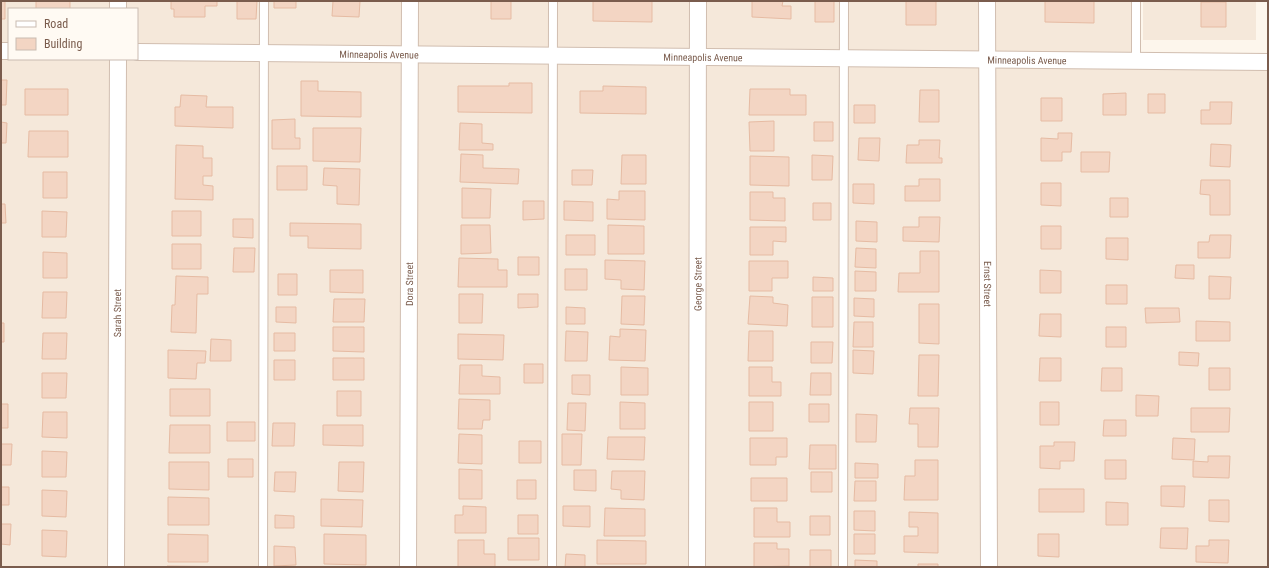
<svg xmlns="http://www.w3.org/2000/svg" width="1269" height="568" font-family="'Roboto Condensed',sans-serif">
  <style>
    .residential { fill: #f5e8da; fill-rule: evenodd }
    .building { fill: #f3d5c3; stroke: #e6bba3 }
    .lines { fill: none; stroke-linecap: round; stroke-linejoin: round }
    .service-casing { stroke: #d1beb0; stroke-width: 10 }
    .minor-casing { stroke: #d1beb0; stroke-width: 18 }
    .service { stroke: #fff; stroke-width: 8 }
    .minor { stroke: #fff; stroke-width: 16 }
    .labels { text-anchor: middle; stroke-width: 3.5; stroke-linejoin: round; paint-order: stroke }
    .street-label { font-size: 10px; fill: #7a5c4d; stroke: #fffaf3 }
  </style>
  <rect width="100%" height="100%" fill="#fdf6ec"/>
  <path class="residential" d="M1,1h1130v54h137v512h-1267zM9,9h128v50h-128z
    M1143,1h113v39h-113z"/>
  <path class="building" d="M1,1h4v18h-4z
    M36,1h34v8h-34z
    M171,1h46v5h-12v11h-31v-8h-3z
    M237,1h20l-1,18h-19z
    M274,1h22v7h-22z
    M333,1h27l-1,16 -27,-1z
    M491,1h20v18h-20z
    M593,1h59v21l-59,-1z
    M752,1h31l-1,5h9v13l-39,-2z
    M815,1h19v21h-19z
    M906,1h30v24h-30z
    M1045,1h49v22l-49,-1z
    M1201,2h25v25h-25z
    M1,80h6l-1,25h-5z
    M301,81h17v10l43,1v25l-60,-1z
    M509,83h23v30l-74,-1v-26h51z
    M603,86l43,1v27l-66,-1v-22h23z
    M25,89h43v26h-43z
    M750,89h40v6h16v20h-57z
    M920,90h19v32h-20z
    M1126,93v22h-23v-21z
    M1148,94h17v19h-17z
    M181,95l26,1 -1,11h27v21l-58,-2v-19h5z
    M1041,98h21v23h-21z
    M1210,102h22l-1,22h-30v-14h9z
    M854,105h21v18h-21z
    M295,119v19h5v11h-28v-29z
    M774,121v30h-24l-1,-29z
    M1,122l6,1 -1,20h-5z
    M814,122h19v19h-19z
    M460,123l22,1v19l11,1v6h-34z
    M313,128h48l-1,34 -47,-1z
    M29,131h39v26h-40z
    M1058,133h14l-1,19h-9v9h-21v-23l17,1z
    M859,138h21l-1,23 -21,-1z
    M919,140h21l-1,18h3v5h-36l1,-18h12z
    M1211,144l20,1 -1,22 -20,-1z
    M176,145l27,1v12h9v18h-9v9l10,1v14l-38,-1z
    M1081,152h29l-1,20h-28z
    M461,154l22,1v13l36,1 -1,15 -58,-2z
    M622,155h24v29h-25z
    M812,155l21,1 -1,24h-20z
    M750,156l39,1v29l-39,-1z
    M277,166h30v24h-30z
    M324,168l36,1 -1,36 -22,-1v-18l-14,-1z
    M572,170h21l-1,15h-20z
    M43,172h24v26h-24z
    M919,179h21v22h-35v-15h14z
    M1201,180h29v35h-20v-20l-10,-1z
    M1041,183h20v23l-20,-1z
    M853,184h21v20l-21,-1z
    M462,188l29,1 -1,29h-28z
    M619,191h26v29l-38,-1v-20l12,1z
    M750,192h23v6h12v23l-35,-1z
    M1110,198h18v19h-18z
    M523,201h21v18l-21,1z
    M564,201l29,1v19l-29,-1z
    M813,203h18v17h-18z
    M1,204h4l1,19h-5z
    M42,211l25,1 -1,25h-24z
    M172,211h29v25h-29z
    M919,217h21l-1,25 -36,-1v-14h16z
    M233,219h20v19l-20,-1z
    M856,221l21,1v20l-21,-1z
    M290,223l71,1v25l-53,-1v-12h-18z
    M461,225h29l1,28 -30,1z
    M608,225l36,1v28h-36z
    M1041,226h20v23h-20z
    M750,227h36v15l-13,-1v14h-23z
    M566,235h29v20h-29z
    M1210,235h21l-1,23h-32v-16h11z
    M1106,238h22v22l-22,-1z
    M172,244h29v25h-29z
    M234,248h21l-1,24h-21z
    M856,248l20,1v19l-21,-1z
    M920,251h19v41h-41l1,-19h21z
    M43,252l24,1v25h-24z
    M518,257h21v18h-21z
    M459,258l39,1v11h9v17h-49z
    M605,260l40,1 -1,29 -23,-1v-9l-16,-1z
    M749,261h39v17h-16v13h-23z
    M1176,265h18v14l-19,-1z
    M565,269h22v21h-22z
    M330,270h33v23l-33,-1z
    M1040,270l21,1v22h-21z
    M855,271l21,1v19h-21z
    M278,274h19v21h-19z
    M176,276l32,1v17h-11l-1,39 -25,-1 1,-27h3z
    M1209,276l22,1 -1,22h-21z
    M813,277l20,1v13h-20z
    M1106,285h21v19h-21z
    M43,292h24l-1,26h-24z
    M459,294h24l-1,29h-23z
    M518,294h20v13l-20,1z
    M622,296h23l-1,29 -23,-1z
    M750,296l23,1v6l15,2 -1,21 -39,-2z
    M812,297h21v30h-21z
    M854,298l20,1v18l-20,-1z
    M334,299h31l-1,23h-31z
    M919,304h20v40l-20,-1z
    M276,307h20v16l-20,-1z
    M566,307l19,1v16h-19z
    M1145,308h34l1,14 -34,1z
    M1040,314h21v23l-22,-1z
    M1196,321l34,1v19h-34z
    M854,322h19v25h-20z
    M1,323h3v19h-3z
    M333,327h31v25l-31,-1z
    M1106,327h20v20h-20z
    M620,329l26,1 -1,31 -36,-1 1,-24 10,1z
    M566,331l22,1 -1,29h-22z
    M749,331h24v30h-25z
    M43,333h24l-1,26h-24z
    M274,333h21v18h-21z
    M458,334l46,1 -1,25 -45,-1z
    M211,339l20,1v21h-21z
    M811,342h22l-1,21h-21z
    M168,350l38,1 -1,12h-8l-1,16 -28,-1z
    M853,350l21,1 -1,23 -20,-1z
    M1179,352l20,1 -1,13 -19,-1z
    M919,355h20l-1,41h-20z
    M333,358h31v22h-31z
    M1040,358h21v23h-22z
    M274,360h21v20h-21z
    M524,364h19v19h-19z
    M460,365h22v11l18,1v17h-41z
    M621,367l27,1v27h-27z
    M749,367h23v15h9v14h-32z
    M1102,368h20v23h-21z
    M1209,368h21v22h-21z
    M42,373h25l-1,25h-24z
    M811,373h20v22h-21z
    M572,375h18v20l-18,-1z
    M170,389h40v27h-40z
    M337,391h24v25h-24z
    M1136,395l23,1 -1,20h-22z
    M459,399l31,1v20h-7l-1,9h-24z
    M620,402l25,1v26h-25z
    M749,402h24v29h-24z
    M1040,402h19v23h-19z
    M568,403h18l-1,28 -18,-1z
    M1,404h7v24h-7z
    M809,404h20v18h-20z
    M910,408h29l-1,39h-20v-23h-9z
    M1191,408h39l-1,24h-38z
    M43,412h24v26l-25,-1z
    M856,414l21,1 -1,27h-20z
    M1104,420h22v16h-23z
    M227,422h28v19h-28z
    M273,423h22l-1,23h-22z
    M170,425h40v28h-41z
    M323,425h40v21l-40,-1z
    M459,434l23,1v29l-24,-1z
    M562,434h20l-1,31h-19z
    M608,437h37l-1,23 -37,-1z
    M750,438h37v19h-11v8h-26z
    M1173,438l22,1 -1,21 -22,-1z
    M519,441h22v22h-22z
    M1054,442h21l-1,19h-14v8l-20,-1v-22h14z
    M1,444h11l-1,21h-10z
    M810,445h26v24h-27z
    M42,451l25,1 -1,25h-24z
    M1208,456h22l-1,22 -36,-1v-16l15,1z
    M228,459h25v18h-25z
    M915,460h23v40h-34l1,-24h10z
    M1105,460h21v19h-21z
    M169,462h40v28l-40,-1z
    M339,462h25l-1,30 -25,-1z
    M855,463l23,1v14h-23z
    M459,469l23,1v29h-23z
    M574,470h22v21l-22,-1z
    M612,471h33l-1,29 -23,-1v-9l-10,-1z
    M275,472h21l-1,20 -21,-1z
    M811,472h21v20h-21z
    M751,478h36v23h-36z
    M517,480h19v19h-19z
    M855,481h21v20h-22z
    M1161,486h24l-1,21 -23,-1z
    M1,487h8v18h-8z
    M1039,489h45v23h-45z
    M42,490l25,1 -1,26 -24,-1z
    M168,497l41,1v27h-41z
    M321,499l42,1 -1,27 -41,-1z
    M1209,500h20v22l-20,-1z
    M1106,502l22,1v22h-22z
    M463,506l23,1v26h-31v-18h8z
    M563,506h27v21l-27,-1z
    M605,508l40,1v27h-41z
    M754,508h23v14h13v15h-36z
    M854,511h21v20l-21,-1z
    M909,512l29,1v40l-34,-1v-16h14v-9h-9z
    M275,515l19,1v12h-19z
    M518,515h20v19h-20z
    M810,516h20v19h-20z
    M1,524h10l-1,21 -9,-1z
    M1161,528h27l-1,21 -27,-1z
    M42,530l25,1 -1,26 -24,-1z
    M168,534l40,1v27h-40z
    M324,534l42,1v30l-42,-1z
    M854,534h21v20h-21z
    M1038,534h21v23l-21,-1z
    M508,538h31v22h-31z
    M458,540h26v14h11v13h-37z
    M597,540l49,1v23h-49z
    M1209,540h20l-1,23 -32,-1v-16h13z
    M754,543h23v6h12v17l-35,1z
    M274,546l21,1 1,18 -22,1z
    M810,550h21v17h-21z
    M566,554l19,1v12h-20z
    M855,560l22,1v6h-22z
    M918,564h20v3h-20z
    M167,566l76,1h-76z"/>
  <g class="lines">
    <g class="service-casing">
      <path id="service" d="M1136,61v-60
        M263,567l1,-566
        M552,567l1,-566
        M843,567l1,-566"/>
    </g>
    <g class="minor-casing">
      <g id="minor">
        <path d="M118,1v8"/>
        <path id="s1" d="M987,1l2,566"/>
        <path d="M1,51h8"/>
        <path id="s2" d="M137,52l1131,10"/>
        <path id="s3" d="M116,567l2,-508"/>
        <path id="s4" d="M408,567l2,-566"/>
        <path id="s5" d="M697,567l1,-566"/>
      </g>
    </g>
    <use href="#service" class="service"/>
    <use href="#minor" class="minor"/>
  </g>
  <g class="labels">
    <g class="street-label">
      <text dy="4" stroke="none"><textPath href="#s2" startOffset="242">Minneapolis Avenue</textPath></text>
      <text dy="4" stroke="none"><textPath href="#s2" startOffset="566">Minneapolis Avenue</textPath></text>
      <text dy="4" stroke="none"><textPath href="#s2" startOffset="890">Minneapolis Avenue</textPath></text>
      <text dy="4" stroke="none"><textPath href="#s4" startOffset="283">Dora Street</textPath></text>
      <text dy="4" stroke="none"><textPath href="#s5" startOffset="283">George Street</textPath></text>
      <text dy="4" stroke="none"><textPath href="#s1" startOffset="283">Ernst Street</textPath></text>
      <text dy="4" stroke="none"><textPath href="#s3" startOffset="254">Sarah Street</textPath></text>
    </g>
  </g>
  <rect width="1269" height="568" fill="none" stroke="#7a5c4d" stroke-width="4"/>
  <rect x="8" y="8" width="130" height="52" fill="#fffaf3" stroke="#cabbb1"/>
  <rect x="16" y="21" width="20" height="6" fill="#ffffff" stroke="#cabbb1"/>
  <text x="44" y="28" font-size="12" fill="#7a5c4d">Road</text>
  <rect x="16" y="38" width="20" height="12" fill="#f3d5c3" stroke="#cabbb1"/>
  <text x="44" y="48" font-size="12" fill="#7a5c4d">Building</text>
</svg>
